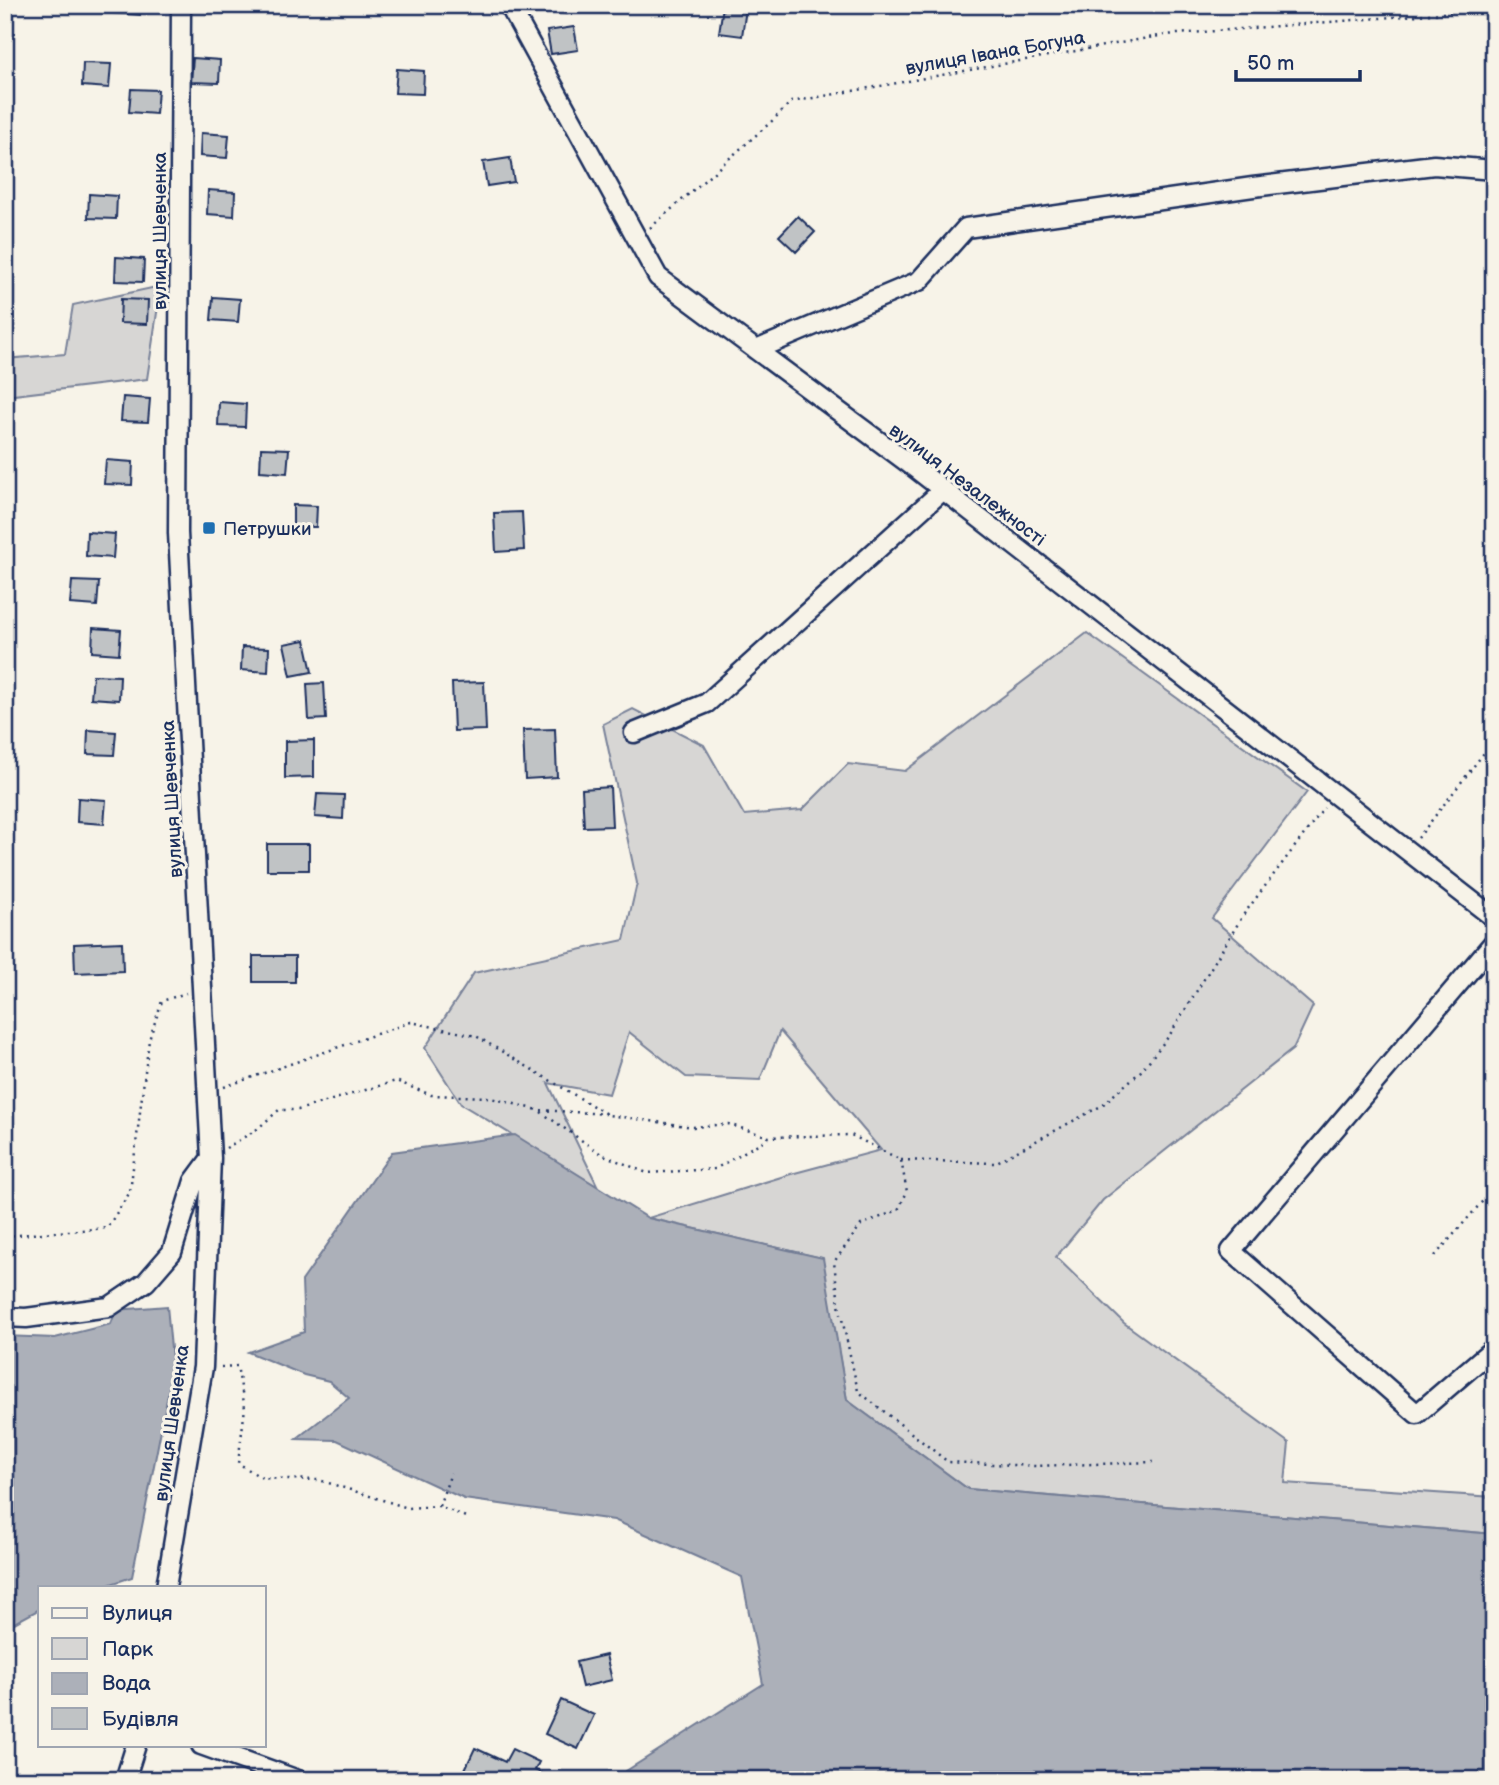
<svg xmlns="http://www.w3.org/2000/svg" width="1499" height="1785" font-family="'Balsamiq Sans',sans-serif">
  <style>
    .green { fill: #d7d6d4; stroke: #798299; stroke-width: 2 }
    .water { fill: #acb0b9; stroke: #727c95; stroke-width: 2 }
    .building { fill: #c0c3c5; stroke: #1b2f5e; stroke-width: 2 }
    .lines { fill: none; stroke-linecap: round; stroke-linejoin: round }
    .street-casing { stroke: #1b2f5e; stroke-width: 23 }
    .path { stroke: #1b2f5e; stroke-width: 2.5; stroke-dasharray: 2 5; stroke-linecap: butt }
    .street { stroke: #f7f3e8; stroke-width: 18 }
    .poi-dot { fill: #1f6fb2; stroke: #f7f3e8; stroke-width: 2.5 }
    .labels { text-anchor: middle; stroke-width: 6; stroke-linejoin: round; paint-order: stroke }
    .street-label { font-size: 19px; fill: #1b2f5e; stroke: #f7f3e8 }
    .poi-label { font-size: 19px; fill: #1b2f5e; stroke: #f7f3e8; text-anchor: start }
  </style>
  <rect width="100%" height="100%" fill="#f7f3e8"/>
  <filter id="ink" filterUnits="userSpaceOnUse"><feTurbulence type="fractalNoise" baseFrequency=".0143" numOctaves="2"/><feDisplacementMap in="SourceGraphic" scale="14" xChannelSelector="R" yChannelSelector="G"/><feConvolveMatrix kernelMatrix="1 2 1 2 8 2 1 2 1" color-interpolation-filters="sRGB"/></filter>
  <g filter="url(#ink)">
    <path class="green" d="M161,286l-14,93 -142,17v-37l60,-5 8,-49z
      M1087,633l220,159 -95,126 101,88 -20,43 -190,151 -47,57 68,66 165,120 -4,40 209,14v37l-526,-45 -121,-89 -25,-142 -174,-40 143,-44 90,-24 -101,-119 -20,49 -74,-3 -57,-45 -20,62 -61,-11 50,104 -137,-83 -36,-56 49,-75 150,-33 13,-57 -34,-159 30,-15 71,36 40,70 58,-5 46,-46 57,7z"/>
    <path class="water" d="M515,1135l133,83 175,40 24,142 121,89 526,45v246h-868v-9l137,-87 -21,-107 -128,-57 -150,-21 -127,-59 -41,-1 53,-41 -20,-17 -25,-6 -56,-23 56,-20 -2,-51 90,-129z
      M167,1306l6,63 -41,208 -30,10h-62v22l-35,19v-292l50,2 56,-14 5,-14z"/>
    <path class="building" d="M113,5h28l-1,10 -27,-2z
      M544,5h24l-1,9 -24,-3z
      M723,6l23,3 -4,27 -23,-3z
      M574,27l4,23 -27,4 -4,-23z
      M193,58l27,2 -1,23 -28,-1z
      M83,63l28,1 -2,24 -27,-2z
      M397,69l27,2 -1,23 -28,-1z
      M131,89l27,1 -2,24 -27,-2z
      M201,133l28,2 -2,23 -27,-2z
      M510,158l4,24 -27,4 -4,-24z
      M208,190l27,2 -1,24 -27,-2z
      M89,194l28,2 -1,23 -28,-1z
      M798,216l17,16 -19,20 -17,-16z
      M116,257l28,2 -1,23 -28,-1z
      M213,297l27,2 -2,23 -27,-2z
      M121,299l27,1 -1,24 -27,-1z
      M123,397l27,2 -2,23 -27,-1z
      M219,402l27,2 -1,23 -27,-1z
      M261,448l28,1 -2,24 -27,-2z
      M106,460l27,2 -1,23 -28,-1z
      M293,505l24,1 -1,21h-23z
      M522,512l2,38 -28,2 -2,-39z
      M87,532l28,2 -2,24 -27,-2z
      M72,581l27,1 -2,24 -27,-2z
      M93,628l28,2 -2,24 -27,-2z
      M305,640l7,32 -21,4 -7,-32z
      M242,647l27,1 -1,24 -27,-2z
      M93,675l27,1 -1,24 -28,-2z
      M484,682l2,48 -32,1 -2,-48z
      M324,683l2,36 -17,1 -2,-36z
      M555,729l2,48 -32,2 -2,-49z
      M88,730l28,2 -2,23 -27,-1z
      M314,740v37l-29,1v-37z
      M610,787l2,39 -28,1 -2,-38z
      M317,794l27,1 -1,24 -28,-2z
      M78,798l28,2 -2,24 -27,-2z
      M267,844h42v26h-42z
      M122,942l1,29 -48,2 -1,-29z
      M253,956h42v26h-42z
      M606,1655l6,25 -30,7 -6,-25z
      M561,1700l33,15 -16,34 -33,-15z
      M475,1748l30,14 7,-13 27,13 -4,8 20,10h-95z"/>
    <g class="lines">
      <g class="street-casing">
        <path id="street" d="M509,5l149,272 257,191 579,450
          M756,350l163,-69 47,-53 287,-41 181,-22 60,5
          M634,733l73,-30 236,-213
          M1494,942l-263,309 186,163 77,-66
          M5,1317l21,1 83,-11 37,-25 26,-30 22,-71 17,-23
          M166,1587l37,-220 8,-209 -33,-625 3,-528
          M201,1745l97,35
          M125,1780l11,-35"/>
      </g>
      <path class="path" d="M650,228l121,-106 20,-20 374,-67 329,-26
        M1418,838l76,-98
        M224,1087l187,-65 65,14 132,79 85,12 35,-3 41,13 82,-2 50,25 6,32 -9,18 -37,15 -27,37 5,43 19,86 90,71 88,4 117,-4
        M541,1112l60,42 46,19 68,-4 53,-31
        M226,1148l30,-18 23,-20h19l98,-29 35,14 56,2 51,13 70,4
        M901,1160l94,3 106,-57 39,-34 29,-36 75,-122 80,-106
        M5,1236l102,-8 23,-36 19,-152 13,-39 24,-8
        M1435,1256l59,-68
        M221,1367l16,-1 8,42 -7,55 24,15 57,2 89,28 31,-2 29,12
        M439,1506l12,-33"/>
      <use href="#street" class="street"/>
    </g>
  </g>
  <rect class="poi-dot" x="202" y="521" width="14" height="14" rx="3.5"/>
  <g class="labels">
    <g class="street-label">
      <text transform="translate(995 52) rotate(-10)" y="7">вулиця Івана Богуна</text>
      <text transform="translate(159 231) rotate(-90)" y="7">вулиця Шевченка</text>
      <text transform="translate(968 484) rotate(37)" y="7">вулиця Незалежності</text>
      <text transform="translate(171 799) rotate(-93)" y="7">вулиця Шевченка</text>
      <text transform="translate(171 1423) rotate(-82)" y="7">вулиця Шевченка</text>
    </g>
    <g class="poi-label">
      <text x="223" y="535">Петрушки</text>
    </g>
  </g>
  <rect width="1499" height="1785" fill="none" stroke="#f7f3e8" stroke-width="28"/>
  <rect x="14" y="14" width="1471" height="1757" fill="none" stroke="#1b2f5e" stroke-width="2.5" filter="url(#ink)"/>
  <rect x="38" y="1586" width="228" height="161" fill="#f7f3e8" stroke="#9fa5b1" stroke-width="2"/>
  <rect x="52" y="1608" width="35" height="10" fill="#f7f3e8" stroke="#9fa5b1" stroke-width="2"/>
  <text x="102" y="1620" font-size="21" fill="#1b2f5e">Вулиця</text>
  <rect x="52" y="1638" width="35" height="21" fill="#d7d6d4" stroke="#9fa5b1" stroke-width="2"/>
  <text x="102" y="1656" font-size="21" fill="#1b2f5e">Парк</text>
  <rect x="52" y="1673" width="35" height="21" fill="#acb0b9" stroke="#9fa5b1" stroke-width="2"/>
  <text x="102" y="1690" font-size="21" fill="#1b2f5e">Вода</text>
  <rect x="52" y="1708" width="35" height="21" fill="#c0c3c5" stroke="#9fa5b1" stroke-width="2"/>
  <text x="102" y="1726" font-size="21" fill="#1b2f5e">Будівля</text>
  <path d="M1236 70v10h124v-10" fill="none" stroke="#1b2f5e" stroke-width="3.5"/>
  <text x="1247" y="70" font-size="21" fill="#1b2f5e" stroke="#f7f3e8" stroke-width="5" paint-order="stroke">50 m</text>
</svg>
